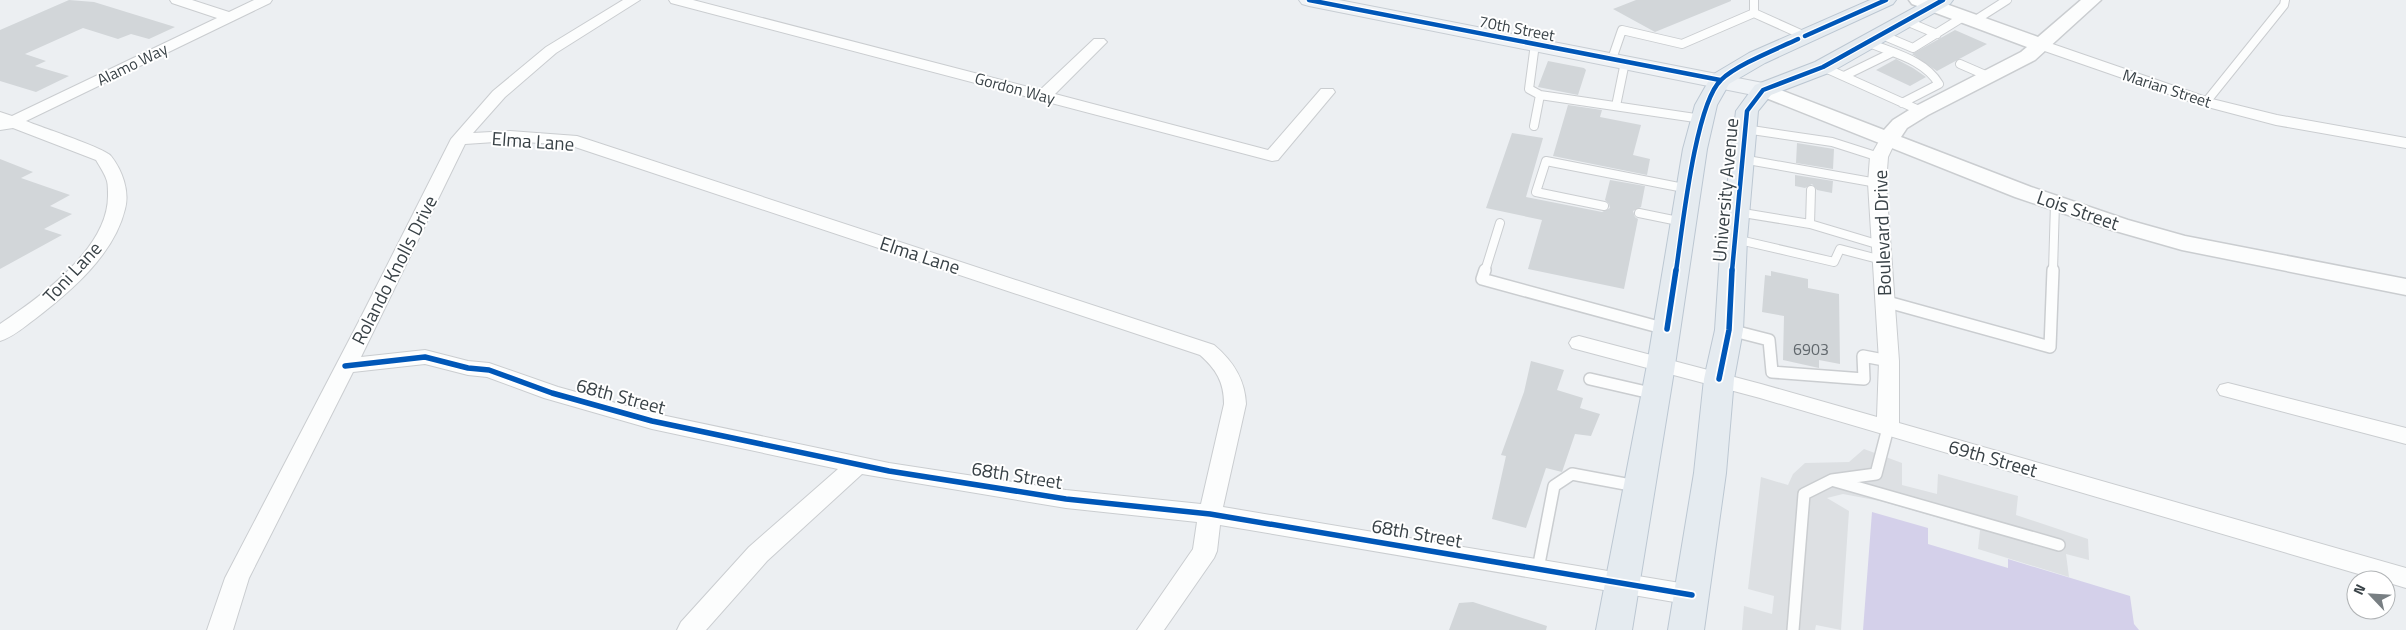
<svg xmlns="http://www.w3.org/2000/svg" width="2406" height="630" font-family="'Titillium Web',sans-serif">
  <style>
    .green { fill: #d4d0ea }
    .parking { fill: #dde0e3 }
    .building { fill: #d2d6d9 }
    .lines { fill: none; stroke-linecap: round; stroke-linejoin: round }
    .service-far1-casing { stroke: #cacdd0; stroke-width: 10 }
    .service-casing { stroke: #cacdd0; stroke-width: 14 }
    .minor-casing { stroke: #cacdd0; stroke-width: 2 }
    .tertiary-casing { stroke: #cacdd0; stroke-width: 3 }
    .secondary-casing { stroke: #c7cdd3; stroke-width: 2 }
    .primary-casing { stroke: #bcc7d2; stroke-width: 2 }
    .service-far1 { stroke: #fcfdfd; stroke-width: 8 }
    .service { stroke: #fcfdfd; stroke-width: 11 }
    .minor { fill: #fcfdfd; fill-rule: evenodd }
    .tertiary { fill: #fcfdfd; fill-rule: evenodd }
    .secondary { fill: #f0f3f6; fill-rule: evenodd }
    .primary { fill: #e5ebf0; fill-rule: evenodd }
    .cycleway-far1-casing { stroke: #fff; stroke-width: 7 }
    .cycleway-casing { stroke: #fff; stroke-width: 9 }
    .cycleway-far1 { stroke: #0057b8; stroke-width: 4.5 }
    .cycleway { stroke: #0057b8; stroke-width: 5.5 }
    .labels { text-anchor: middle; stroke-width: 4; stroke-linejoin: round; paint-order: stroke }
    .far-street-label { font-size: 16px; fill: #394247; stroke: #fff }
    .number-label { font-size: 16px; fill: #61686d }
    .street-label { font-size: 19px; fill: #394247; stroke: #fff }
  </style>
  <rect width="100%" height="100%" fill="#eceff2"/>
  <path class="green" d="M1872,512l56,16v16l80,24v-9l122,37 4,28 5,6h-276z"/>
  <path class="parking" d="M1864,449l38,14v22l35,9 1,-20 80,22 -2,19 72,24 1,21 -23,-6 3,23 -91,-28 2,-19 -100,-29 -37,-7 -16,4 22,13 -8,119 -25,-5 -1,5h-73l2,-24 28,8 2,-18 -26,-7 13,-112 27,8 5,-11 12,-11 44,-1z"/>
  <path class="building" d="M69,0l25,2 81,25 -26,12 -18,-5 -13,5 -35,-11 -58,26 21,7 -11,5 34,10 -33,16 -36,-11v-51z
    M1636,0h95v1l-76,31 -42,-23z
    M1955,30l32,14 -50,27 -25,-17z
    M1896,59l17,9 13,9 -16,9 -34,-16z
    M1548,61l36,7 2,2 -8,25 -40,-8z
    M1568,105l34,5 -2,7 41,8 -8,30 17,4 -3,16 -94,-19z
    M1512,133l31,5 -17,59 76,15 8,-4 -1,-4 -4,-4 5,-20 35,6 -4,21 -8,4 2,6 3,2 -14,70 -96,-20 14,-49 -56,-12z
    M1797,143l37,6 -1,20 -37,-6z
    M0,159l33,13 -12,6 49,17 -20,11 22,8 -28,15 18,6 -62,34z
    M1795,175l38,6 -1,12 -15,-3 -5,-6 -7,4 -10,-2z
    M1771,271l37,8v9l31,6 1,70 -21,-4v8l-36,-8 1,-44 -22,-4 3,-37 6,1z
    M1531,361l33,9 -7,20 26,8 -3,10 20,6 -9,22 -16,-2 -13,38 -16,-4 -20,60 -34,-9 14,-63 -5,-1 23,-63z
    M1473,602l74,24 -1,4h-97l10,-27z"/>
  <g class="lines">
    <g class="service-far1-casing">
      <path id="service-far1" d="M1754,0v13
        M1906,21l31,13
        M1974,21l33,-21
        M1882,35l31,13 50,-31
        M1867,42c25,11 57,17 72,42l-37,19
        M1535,44l-6,45 11,6
        M1612,59l10,-29 60,14 72,-31 51,23
        M1960,64l30,13
        M1823,67l98,44
        M1844,76l47,-23
        M2206,102l78,-97 1,-5
        M1616,106l9,-44
        M1534,126l6,-31 162,24
        M1745,129l87,13 47,15
        M1742,159l135,24
        M1604,206l-68,-14 10,-31 143,28
        M1737,212l73,12 70,21
        M1639,213l44,9
        M1810,224l1,-34
        M1735,239l99,23 6,-13 42,11
        M1485,271l15,-48
        M2053,271l2,-68"/>
    </g>
    <g class="service-casing">
      <path id="service" d="M1485,270l-3,9 184,50
        M1884,301l166,46 3,-77
        M1730,330l39,10 3,32 92,7 -1,-23 26,5
        M1590,379l65,15
        M1835,481l224,64
        M1538,569l16,-83 18,-12 64,12
        M1793,630l11,-136 28,-14 44,-6 12,-46"/>
    </g>
    <g class="minor-casing">
      <path id="minor" d="M170,0h22l37,12 25,-12h18l-2,3 -244,118c14,6 79,27 85,35 11,14 19,35 14,53 -11,46 -54,82 -90,110 -11,8 -22,18 -35,22v-17c40,-27 108,-75 108,-128 0,-5 0,-11 -1,-15 -2,-7 -7,-14 -11,-21l-83,-32 -13,2v-18l12,4 205,-98 -45,-15z
        M623,0h17l-84,53 -51,44 -32,36 37,-2 67,5 637,209c19,16 31,34 32,59l-23,103 469,78 9,3 3,7 -3,7 -9,3 -472,-80 -3,26 -3,7 -50,72h-27l56,-81 4,-27 -131,-14 -204,-34 -95,87 -61,69h-29l4,-8 68,-75 89,-78 -186,-40 -108,-31 -57,-21 -19,-2 -43,-11 -72,8 -104,206 -16,52h-26l18,-52 134,-257 92,-182 42,-48 53,-44zM510,141l59,4 631,210c16,14 24,27 24,49l-23,100 -135,-14 -177,-27 -237,-50 -94,-26 -69,-24 -21,-2 -43,-11 -64,7 104,-213z
        M669,0h24l347,90 54,-51h10l3,3 -52,52 213,56 53,-61h12l2,3 -57,68 -6,1 -601,-158z
        M2041,40l171,59 65,16 129,23v10l-130,-23 -76,-20 -164,-57 -3,-3 3,-3z
        M1889,133l6,1 2,4 -9,19 -2,26 13,178v62l507,145v20l-20,-6v-2h-7l-619,-182 -188,-50 -3,-5 3,-5 7,-2 182,48 116,33 2,-56 -11,-178 2,-26 13,-23z
        M2228,383l178,45v16l-186,-49 -3,-5 3,-5z"/>
    </g>
    <g class="tertiary-casing">
      <path id="tertiary" d="M1909,0h26l103,37 43,-37h20l-66,60 -107,55 -21,13 -6,9 130,50 97,33 57,16 221,43v16l-224,-45 -70,-20 -97,-33 -259,-103 -3,-4 3,-4 7,-2 7,2 114,44 9,-10 21,-13 107,-55 6,-5 -115,-43z"/>
    </g>
    <g class="secondary-casing">
      <path id="secondary" d="M1299,0h40l424,83 8,2 3,5 -3,5 -8,2 -454,-91 -7,-2z"/>
    </g>
    <g class="primary-casing">
      <path id="primary" d="M1870,0h26l-3,4 -128,59 -36,21 -12,21 -10,44 -32,216 -43,265h-36l51,-265 36,-216 12,-44 17,-30 37,-22z
        M1928,0h25l-3,4 -119,68 -60,23 -13,16 -11,128 -4,91 -9,49 -8,94 -22,157h-36l26,-157 10,-94 11,-49 6,-91 15,-128 19,-26 60,-23z"/>
    </g>
    <use href="#service-far1" class="service-far1"/>
    <use href="#service" class="service"/>
    <use href="#minor" class="minor"/>
    <use href="#tertiary" class="tertiary"/>
    <use href="#secondary" class="secondary"/>
    <use href="#primary" class="primary"/>
    <g class="cycleway-far1-casing">
      <path id="cycleway-far1" d="M1309,0l411,80
        M1805,36l81,-36
        M1676,271c6,-39 19,-167 45,-191 15,-15 56,-31 77,-41
        M1732,271l15,-160 16,-21 60,-23 120,-67"/>
    </g>
    <g class="cycleway-casing">
      <path id="cycleway" d="M1667,329l9,-59
        M345,366l80,-9 43,11 21,2 63,23 100,28 237,50 177,28 144,15 482,81
        M1719,379l10,-49 3,-60"/>
    </g>
    <use href="#cycleway-far1" class="cycleway-far1"/>
    <use href="#cycleway" class="cycleway"/>
  </g>
  <g class="labels">
    <g class="far-street-label">
      <text transform="translate(1517 28) rotate(11)" y="6">70th Street</text>
      <text transform="translate(132 64) rotate(-26)" y="6">Alamo Way</text>
      <text transform="translate(1015 88) rotate(15)" y="6">Gordon Way</text>
      <text transform="translate(2167 88) rotate(18)" y="6">Marian Street</text>
    </g>
    <g class="number-label">
      <text x="1811" y="355">6903</text>
    </g>
    <g class="street-label">
      <text transform="translate(533 141) rotate(4)" y="7">Elma Lane</text>
      <text transform="translate(1725 190) rotate(-85)" y="7">University Avenue</text>
      <text transform="translate(2078 210) rotate(19)" y="7">Lois Street</text>
      <text transform="translate(1882 233) rotate(-92)" y="7">Boulevard Drive</text>
      <text transform="translate(920 255) rotate(18)" y="7">Elma Lane</text>
      <text transform="translate(394 270) rotate(-63)" y="7">Rolando Knolls Drive</text>
      <text transform="translate(72 272) rotate(-47)" y="7">Toni Lane</text>
      <text transform="translate(621 396) rotate(15)" y="7">68th Street</text>
      <text transform="translate(1993 458) rotate(16)" y="7">69th Street</text>
      <text transform="translate(1017 475) rotate(9)" y="7">68th Street</text>
      <text transform="translate(1417 533) rotate(10)" y="7">68th Street</text>
    </g>
  </g>
  <g transform="translate(2371 595) rotate(295)"><circle r="24" fill="#ffffff" stroke="#b0b3b5"/>
  <path d="M0-4L9 19L0 12L-9 19Z" fill="#787f83"/>
  <text y="-8" font-size="14" font-weight="bold" text-anchor="middle" fill="#394247">N</text>
  </g>
</svg>
